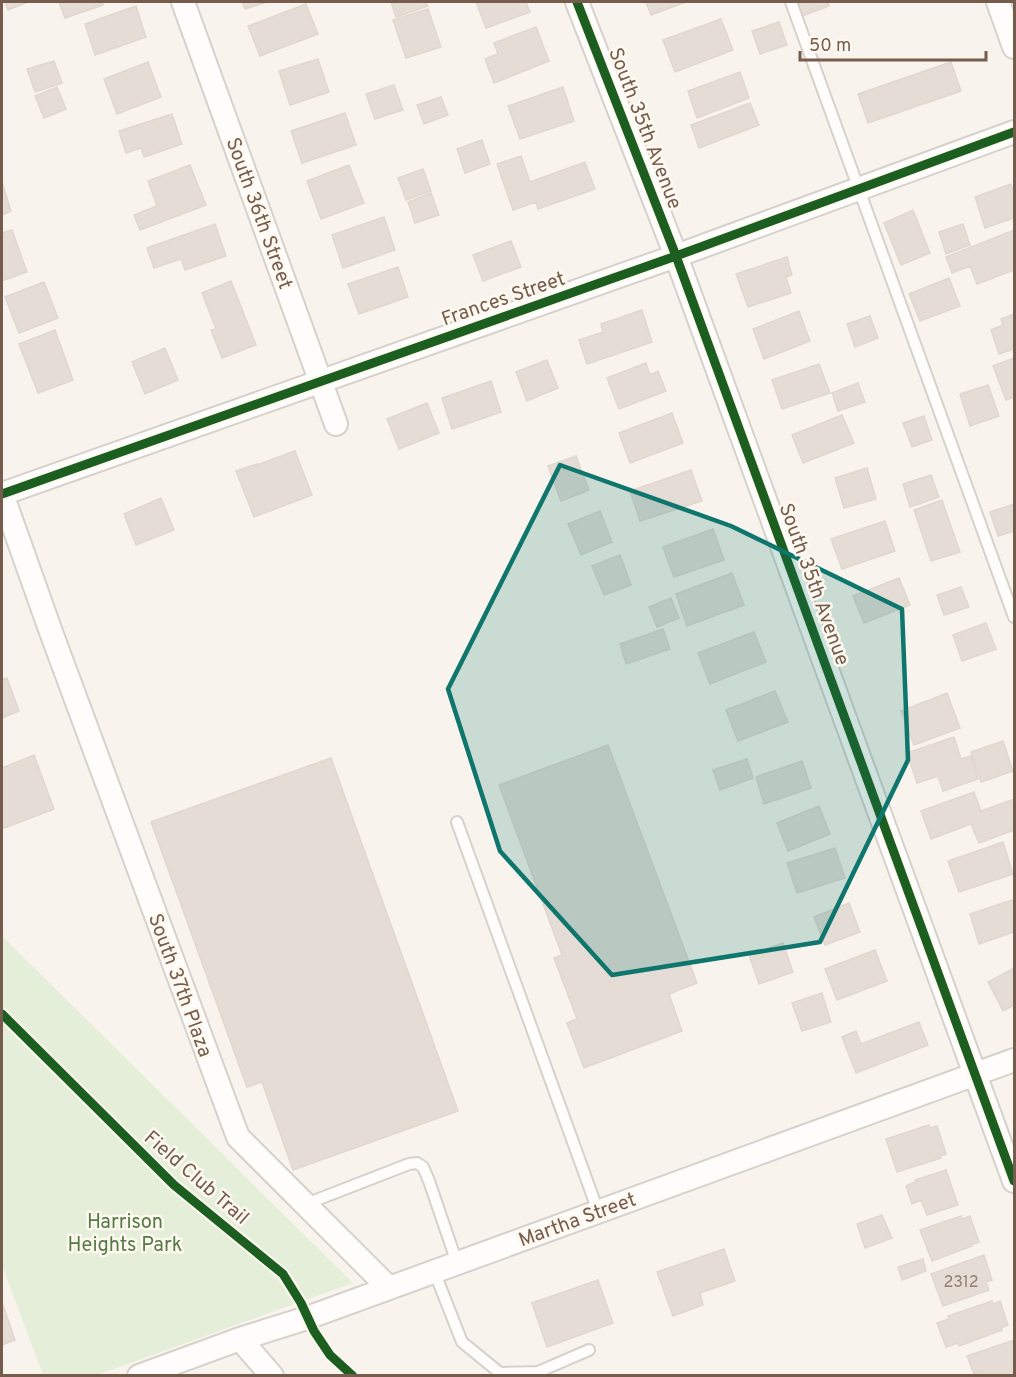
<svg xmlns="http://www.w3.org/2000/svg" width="1016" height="1377" font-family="Overpass,sans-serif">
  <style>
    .green { fill: #e5eed9 }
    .building { fill: #e4dcd5; stroke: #e1d7cf; stroke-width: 1.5 }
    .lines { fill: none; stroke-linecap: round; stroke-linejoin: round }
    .lane-casing { stroke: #d7d1cb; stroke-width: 14 }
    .street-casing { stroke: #d7d1cb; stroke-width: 26 }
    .lane { stroke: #fefdfc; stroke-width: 10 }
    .street { stroke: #fefdfc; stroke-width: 22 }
    .cycleway-casing { stroke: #fef9f0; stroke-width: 13 }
    .cycleway { stroke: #1b5e20; stroke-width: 9 }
    .marked { fill: #0f766e; fill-opacity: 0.2; stroke: #0f766e; stroke-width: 4.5; stroke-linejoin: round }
    .labels { text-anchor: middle; stroke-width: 5; stroke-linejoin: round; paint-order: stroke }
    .number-label { font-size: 16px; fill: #937e71 }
    .street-label { font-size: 20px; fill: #765c4d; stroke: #fef9f0 }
    .park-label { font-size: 20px; fill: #557b45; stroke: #fef9f0 }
  </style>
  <rect width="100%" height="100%" fill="#f8f4ed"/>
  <path class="green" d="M2,936l351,347 -256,92h-54l-41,-110z"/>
  <path class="building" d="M5,2h23l-20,8z
    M59,2h43l1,3 -38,13z
    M242,2h25l-22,7z
    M391,2h35l2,4 -32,11z
    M476,2h50l4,10 -44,16z
    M646,2h40l-35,13z
    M797,2h31l1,4 -27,10z
    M306,4l12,30 -58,22 -12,-30z
    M136,6l10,31 -51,18 -10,-31z
    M428,9l13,38 -35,11 -13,-38z
    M721,19l12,31 -58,22 -12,-32z
    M779,22l8,23 -27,9 -8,-23z
    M536,27l13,34 -55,22 -9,-24 13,-5 -4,-11z
    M318,59l11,33 -39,13 -11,-34z
    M54,61l8,22 -27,9 -8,-23z
    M148,62l13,35 -44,17 -13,-35z
    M951,62l10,29 -93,32 -10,-29z
    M740,72l9,26 -52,20 -9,-27z
    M394,85l9,25 -28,9 -9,-25z
    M57,87l9,22 -22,9 -9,-22z
    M563,87l11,34 -54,18 -12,-33z
    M441,97l7,18 -24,9 -7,-19z
    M750,103l9,22 -60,23 -8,-23z
    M345,113l11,32 -54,18 -11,-32z
    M172,114l10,30 -38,13 -3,-9 -15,5 -7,-22z
    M482,140l8,24 -25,9 -8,-24z
    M521,156l9,26 55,-20 10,27 -57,20 -2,-7 -23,8 -16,-46z
    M190,165l16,40 -66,25 -6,-15 23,-9 -9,-25z
    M349,165l15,38 -43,16 -14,-38z
    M423,169l8,22 -25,9 -8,-22z
    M2,182l9,29 -9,4z
    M1011,184l3,9v25l-29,10 -10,-31z
    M431,193l8,22 -24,8 -7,-21z
    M913,210l17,43 -29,12 -17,-42z
    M384,217l11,33 -52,18 -11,-33z
    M215,224l11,32 -41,14 -4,-11 -27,9 -7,-20z
    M963,224l7,21 -24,9 -7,-22z
    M12,230l15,42 -25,9v-48z
    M1014,230v40l-37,14 -7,-18 -18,7 -6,-16z
    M511,241l10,26 -38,14 -10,-26z
    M787,257l5,18 -6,2 5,16 -43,14 -12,-33z
    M398,267l10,30 -49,17 -11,-30z
    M949,278l11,28 -40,15 -11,-27z
    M231,281l25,64 -34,13 -11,-28 5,-1 -14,-36z
    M44,282l14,36 -39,15 -14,-36z
    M642,310l10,32 -65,22 -8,-24 24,-8 -2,-8z
    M799,311l11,30 -46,18 -11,-30z
    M1014,314v35l-15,5 -8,-24 12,-5 -2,-6z
    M870,316l8,22 -23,9 -8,-23z
    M55,330l18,50 -35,13 -19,-49z
    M165,348l13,32 -33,14 -13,-32z
    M1014,358v39l-8,3 -13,-34z
    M547,360l11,28 -31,13 -11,-29z
    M646,363l4,12 8,-4 8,20 -47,18 -12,-31z
    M819,364l11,29 -48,16 -10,-29z
    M491,381l10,31 -49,17 -10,-31z
    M858,383l7,19 -27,9 -6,-18z
    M988,385l11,31 -29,10 -10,-32z
    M427,403l12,30 -40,16 -12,-30z
    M672,413l11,30 -53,20 -11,-30z
    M842,415l12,28 -51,20 -11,-28z
    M924,416l8,24 -20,7 -9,-24z
    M295,451l17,44 -58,22 -18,-46 21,-7v1z
    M576,456l13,34 -28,11 -13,-35z
    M867,468l9,31 -32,9 -9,-30z
    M691,470l11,31 -62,20 -10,-30z
    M931,475l8,22 -29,10 -7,-23z
    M161,498l13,32 -38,15 -12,-31z
    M942,500l18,52 -29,9 -17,-51z
    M1014,504v27l-16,5 -8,-24z
    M600,511l12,31 -31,13 -13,-31z
    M885,521l10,30 -53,18 -11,-30z
    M713,529l11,31 -50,17 -11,-30z
    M620,555l11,30 -27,10 -12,-29z
    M732,573l12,32 -57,21 -11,-32z
    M899,578l11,27 -46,18 -11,-27z
    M961,587l8,20 -25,8 -7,-20z
    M671,598l8,20 -22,9 -8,-20z
    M986,623l10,26 -34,12 -9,-26z
    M663,629l7,20 -44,15 -6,-20z
    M754,632l12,30 -56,22 -12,-31z
    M7,678l12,33 -17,7v-38z
    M775,691l13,31 -50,19 -12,-31z
    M947,693l13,35 -46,17 -13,-34z
    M954,737l7,22 10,-3 7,23 -35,12 -5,-15 -21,7 -10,-30z
    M1003,741l10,30 -32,11 -10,-30z
    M608,745l89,238 -28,11 13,37 -98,37 -17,-45 10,-4 -23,-61 8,-3 -63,-170z
    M34,755l20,54 -52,20v-61z
    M331,758l127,353 -165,59 -31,-88 -15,5 -96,-265z
    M747,759l6,19 -33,12 -7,-20z
    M802,761l9,27 -47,16 -8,-27z
    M974,792l7,19 33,-12v31l-35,13 -8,-19 -40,15 -10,-28z
    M819,806l11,28 -42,17 -11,-28z
    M1003,842l10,32 -54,18 -11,-31z
    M835,848l10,30 -48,15 -10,-30z
    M1012,900l2,9v23l-35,12 -9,-30z
    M849,903l11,29 -35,13 -11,-28z
    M783,943l10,29 -34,12 -10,-29z
    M875,950l12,31 -50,19 -12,-31z
    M1014,968v37l-11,6 -15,-29z
    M822,993l9,29 -29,9 -10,-28z
    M919,1022l9,23 -72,28 -14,-36 14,-6 5,13z
    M929,1125l1,3 7,-2 9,28 -6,2 1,2 -44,14 -11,-33z
    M946,1170l12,35 -31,10 -6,-15 -9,4 -6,-18 9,-4v-2z
    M882,1215l10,23 -27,10 -8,-24z
    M961,1216l1,3 8,-3 9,26 -8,3 1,1 -40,15 -12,-31z
    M724,1249l11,32 -35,12 3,12 -30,11 -16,-44z
    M984,1255l8,25 -6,2 3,8 -46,16 -12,-32z
    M923,1259l3,12 -24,9 -4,-13z
    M598,1280l15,43 -66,24 -15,-44z
    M992,1301l1,3 7,-3 8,24 -7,3 1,2 -43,16 -1,-3 -12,4 -9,-24 12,-4 -1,-3z
    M2,1302l13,38 -13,5z
    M1014,1340v35l-34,1 -1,-4 -5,2 -7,-18z"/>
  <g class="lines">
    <g class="lane-casing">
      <path id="lane" d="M791,2l223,615
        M457,822l141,389
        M306,1204l103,-40 8,-1 6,4 6,14 28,82
        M434,1271l28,71 38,31 38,-1 51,-22"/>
    </g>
    <g class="street-casing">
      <path id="street" d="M183,2l153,422
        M577,2l99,254 338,925
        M998,2l16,45
        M2,494l674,-238 338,-124
        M2,494l49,138 187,505 151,151
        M240,1339l32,37
        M139,1376l101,-37 67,-21 707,-258"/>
    </g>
    <use href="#lane" class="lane"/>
    <use href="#street" class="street"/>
    <g class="cycleway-casing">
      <path id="cycleway" d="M577,2l99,254 338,925
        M2,494l674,-238 338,-124
        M2,1014l172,171 109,89 18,29 13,28 16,24 23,21"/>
    </g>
    <use href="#cycleway" class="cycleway"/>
  </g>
  <path class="marked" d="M560,465l171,61 171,83 6,151 -88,182 -208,33 -112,-124 -52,-162z"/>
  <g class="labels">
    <g class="number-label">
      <text x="961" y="1287">2312</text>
    </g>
    <g class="street-label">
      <text transform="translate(646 128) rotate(69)" y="7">South 35th Avenue</text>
      <text transform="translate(260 213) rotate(70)" y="7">South 36th Street</text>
      <text transform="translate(503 298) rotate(-19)" y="7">Frances Street</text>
      <text transform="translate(815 584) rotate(70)" y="7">South 35th Avenue</text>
      <text transform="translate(181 985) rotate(70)" y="7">South 37th Plaza</text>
      <text transform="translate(197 1177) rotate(41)" y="7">Field Club Trail</text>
      <text transform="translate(577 1219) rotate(-20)" y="7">Martha Street</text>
    </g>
    <g class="park-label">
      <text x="125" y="1228">Harrison<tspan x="125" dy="23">Heights Park</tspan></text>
    </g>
  </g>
  <rect width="1016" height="1377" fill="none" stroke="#765c4d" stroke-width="6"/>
  <path d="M800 51v9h186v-9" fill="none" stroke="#765c4d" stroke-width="3"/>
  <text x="809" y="51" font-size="18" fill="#765c4d" stroke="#fef9f0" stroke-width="4.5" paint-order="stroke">50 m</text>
</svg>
